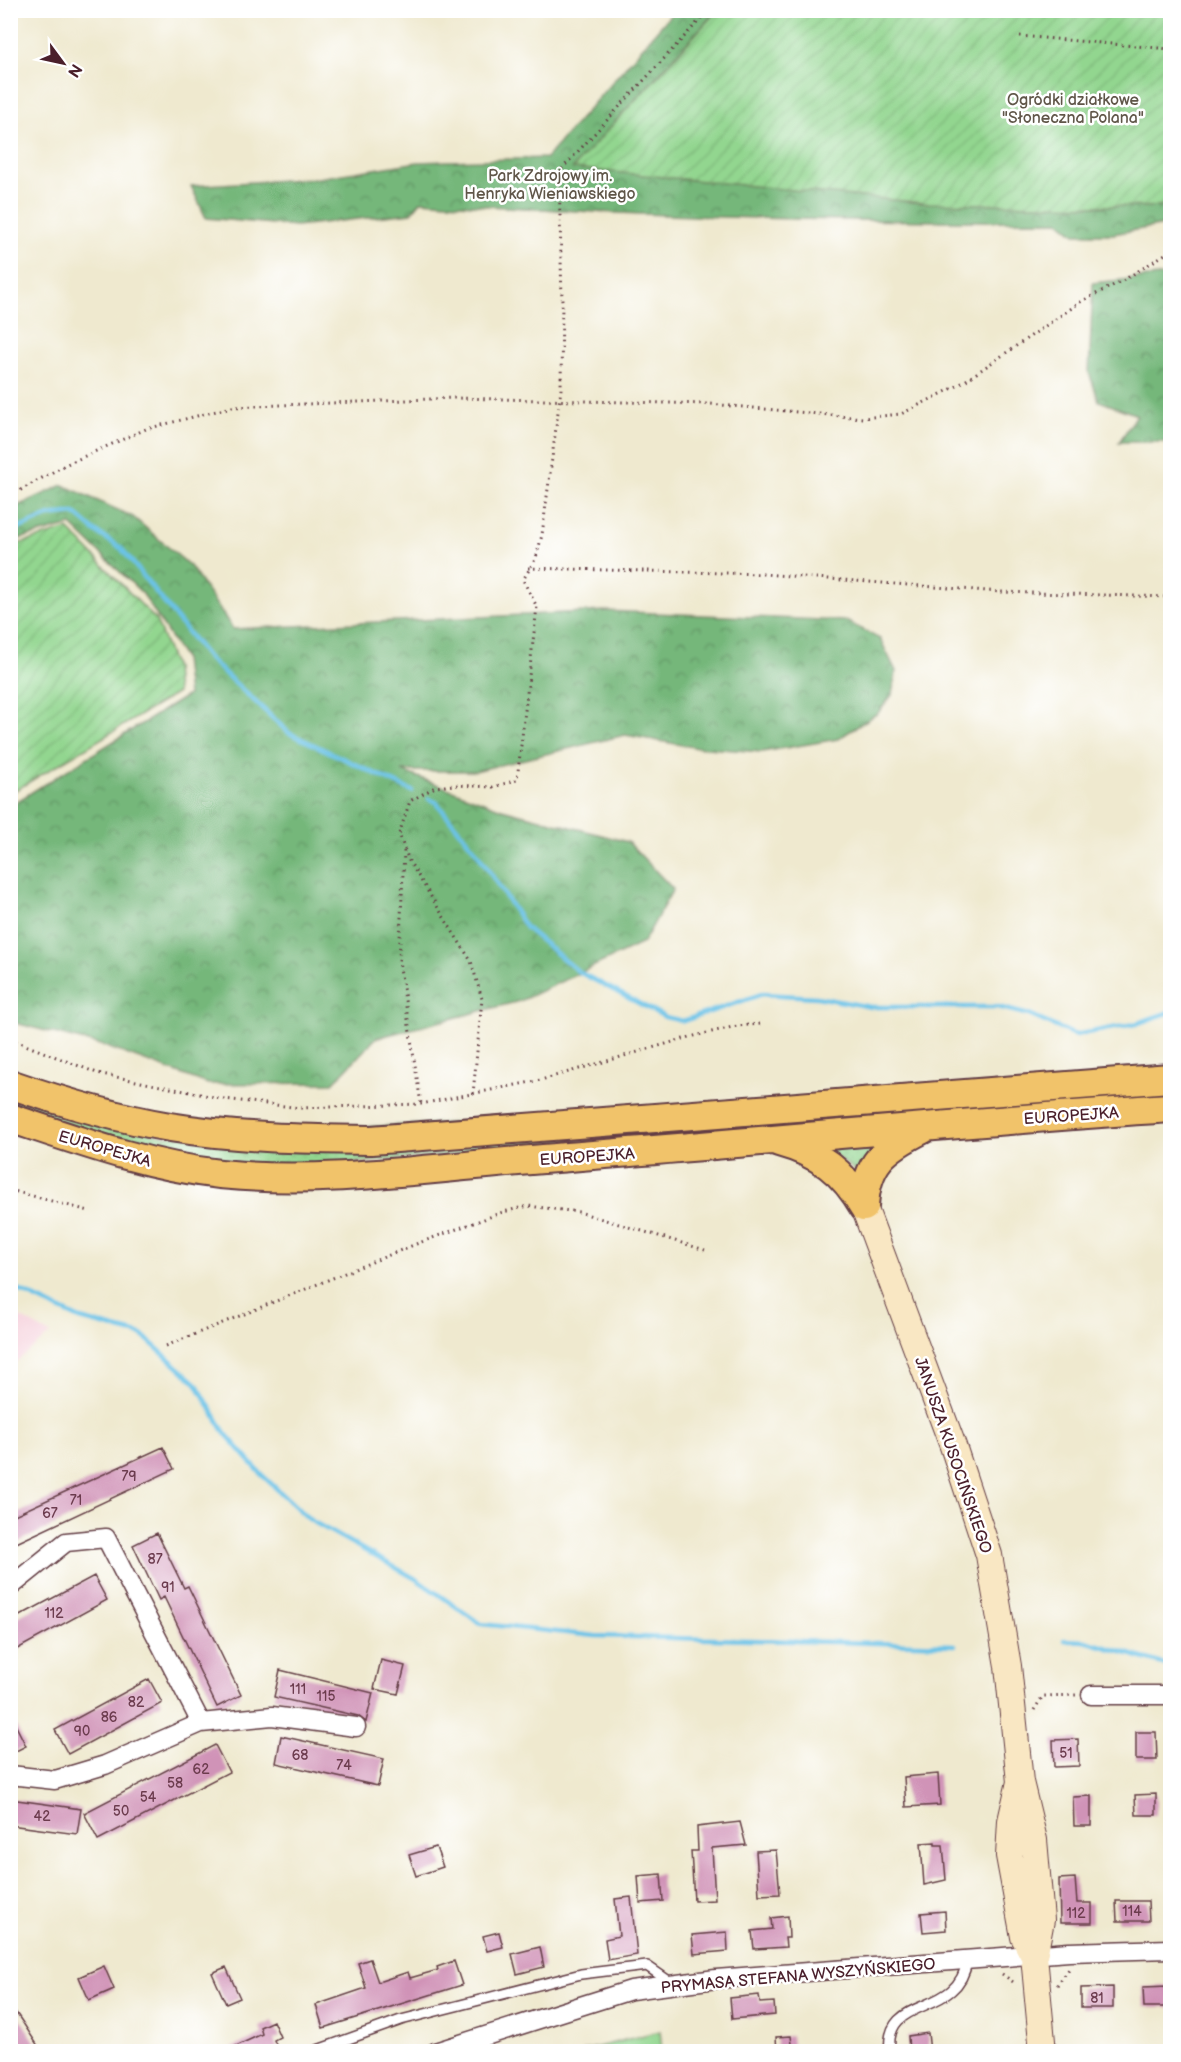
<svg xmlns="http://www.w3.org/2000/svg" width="1181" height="2062" font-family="'Balsamiq Sans',sans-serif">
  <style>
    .built { fill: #f5cfda }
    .grass { fill: url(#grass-dots); stroke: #6e7a5d; stroke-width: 1.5 }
    .forest { fill: url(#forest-crowns); stroke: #606b52; stroke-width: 1.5 }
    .park { fill: #92d68f; stroke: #6e7a5d; stroke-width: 1.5 }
    .garden { fill: url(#garden-furrows); stroke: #6e7a5d; stroke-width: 1.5 }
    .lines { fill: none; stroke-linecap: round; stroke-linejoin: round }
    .stream { stroke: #6bc3e8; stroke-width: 4.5 }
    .building { fill: #d093b7 }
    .lane-casing { stroke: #633d44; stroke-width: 12 }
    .street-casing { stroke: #633d44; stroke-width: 21 }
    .secondary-casing { stroke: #633d44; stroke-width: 28 }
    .primary-casing { stroke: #633d44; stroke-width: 32 }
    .path { stroke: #633d44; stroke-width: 3; stroke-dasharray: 1.5 4.5; stroke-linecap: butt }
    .lane { stroke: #fff; stroke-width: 9 }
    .street { stroke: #fff; stroke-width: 18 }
    .secondary { stroke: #f9e7c3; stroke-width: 26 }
    .primary { stroke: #f1c36a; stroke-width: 28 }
    .labels { text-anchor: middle; stroke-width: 5; stroke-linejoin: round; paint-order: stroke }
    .number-label { font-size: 14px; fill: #6c3c4e }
    .park-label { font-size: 16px; fill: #605649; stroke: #fff }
    .street-label { font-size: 16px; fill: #4a1f2b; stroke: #fff }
  </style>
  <defs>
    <pattern id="grass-dots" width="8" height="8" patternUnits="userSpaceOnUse" patternTransform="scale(1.5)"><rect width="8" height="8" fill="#92d68f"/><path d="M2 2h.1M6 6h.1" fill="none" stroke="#7fb77c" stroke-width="1.8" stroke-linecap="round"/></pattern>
    <pattern id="forest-crowns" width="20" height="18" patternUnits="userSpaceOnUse" patternTransform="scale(1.5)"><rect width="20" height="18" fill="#75b77a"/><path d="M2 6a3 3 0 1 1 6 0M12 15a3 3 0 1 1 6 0" fill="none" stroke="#629464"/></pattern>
    <pattern id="garden-furrows" width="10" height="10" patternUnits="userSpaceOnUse" patternTransform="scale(1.5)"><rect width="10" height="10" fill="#92d68f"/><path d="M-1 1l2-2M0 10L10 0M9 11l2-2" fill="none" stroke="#7fb77c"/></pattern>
  </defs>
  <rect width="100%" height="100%" fill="#fff"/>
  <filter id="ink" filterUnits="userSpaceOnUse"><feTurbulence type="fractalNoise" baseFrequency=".0167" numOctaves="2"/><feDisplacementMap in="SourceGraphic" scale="12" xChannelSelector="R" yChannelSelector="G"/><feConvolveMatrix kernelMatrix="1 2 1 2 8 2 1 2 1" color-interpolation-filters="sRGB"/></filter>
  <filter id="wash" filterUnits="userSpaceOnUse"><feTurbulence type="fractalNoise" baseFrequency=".008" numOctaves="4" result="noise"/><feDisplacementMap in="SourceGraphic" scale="24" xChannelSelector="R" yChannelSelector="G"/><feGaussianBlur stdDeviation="1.35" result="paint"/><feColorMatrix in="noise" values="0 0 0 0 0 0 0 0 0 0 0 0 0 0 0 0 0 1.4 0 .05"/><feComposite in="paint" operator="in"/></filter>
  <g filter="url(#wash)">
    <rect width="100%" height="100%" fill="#efe9cf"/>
    <path class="built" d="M11,1312l39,22 -39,32z"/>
    <path class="grass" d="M1170,1089v9l-817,65 -103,2 -76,-10 -163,-47v-14l154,42z
      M884,1140l-24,34 -40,-29z"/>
    <path class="forest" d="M717,10l-144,158 351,35 246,4v17l-57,10h-38l-16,-13c-213,1 -426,-3 -638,-20l-10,12 -115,13 -90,-8 -15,-32 127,-8 100,-16 128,-4 128,-147z
      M1170,267v175h-51l18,-27 -38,-14 -10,-28 4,-90 74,-8z
      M63,485l70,32 57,49 43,63 373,-18 240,10 34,18 16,32 -4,24 -14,18 -40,26 -76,13 -69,-5 -68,-12 -150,36h-73l100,38 126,33 45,47 -30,54 -123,58 -144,37 -43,45 -125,1 -104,-38 -93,-24v-217l177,-110 -4,-36 -41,-65 -72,-69 -60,16v-32z"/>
    <path class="park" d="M660,2031l2,20h-79z"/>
    <path class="garden" d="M717,11h453v196l-246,-4 -351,-35z
      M68,529l88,91 19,48 2,25 -166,100v-247z"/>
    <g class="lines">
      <path class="stream" d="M10,532l38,-16 26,-3 22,19 25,16 87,110 81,75 123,58
        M429,799l7,3 40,49 50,77 53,44 86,45 18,4 79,-27 55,3 54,10h127l31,8 46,20 60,-11 35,-12
        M10,1286l70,33 62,16 54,48 29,50 37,42 48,45 106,59 65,45 114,12 360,9
        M1064,1640l21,1 85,25"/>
    </g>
    <g id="blocks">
      <path class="building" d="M163,1447l11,22 -164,77v-29z
        M157,1533l27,55 4,-2 53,109 -24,12 -53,-110 -5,3 -26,-55z
        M94,1576l13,24 -97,53v-32z
        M381,1660l24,6 -7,28 -24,-5z
        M280,1670l93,23 -7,29 -8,-6 -84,-19z
        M149,1679l13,24 -94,51 -13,-24z
        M10,1714l16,32 -16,8z
        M1136,1732h20l1,28h-21z
        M281,1736l103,23 -6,27 -102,-23z
        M1078,1739l1,27 -25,1 -1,-27z
        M215,1745l14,27 -131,68 -14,-27z
        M938,1774l2,31 -34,2 -2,-30z
        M1156,1794v21h-20l-1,-20z
        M1091,1796v30h-17l-1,-29z
        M10,1799l71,10 -4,25 -67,-9z
        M740,1822l6,23 -34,3 3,52 -21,1 -3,-50h7l-1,-24z
        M935,1842v3h8l3,35 -22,5 -3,-42z
        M436,1847l7,20 -27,9 -7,-21z
        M776,1850l4,44 -21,1 -3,-44z
        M661,1874l2,27 -23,2 -2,-27z
        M1075,1878l2,25h15v20h-32l-1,-44z
        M631,1897l6,58 -29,5 -3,-21 14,-3 -4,-37z
        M1116,1901h32l1,20h-32z
        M945,1911l1,19 -23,2 -2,-19z
        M788,1916l1,22h-4l1,9 -32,2 -2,-18 20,-2 -1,-11z
        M499,1932l4,15 -16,4 -4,-15z
        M727,1932l1,19 -34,3 -2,-19z
        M540,1947l4,20 -27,7 -5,-20z
        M370,1959l8,23 30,-10 2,6 28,-8 -1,-3 17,-6 8,24 -139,43 -7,-23 50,-17 -8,-25z
        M104,1966l10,23 -25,11 -10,-23z
        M226,1967l14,31 -14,6 -14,-31z
        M1170,1986v21h-26l-1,-20z
        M1113,1987v21h-32v-20z
        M759,1995l1,8 14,-1 1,13 -43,4 -2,-21z
        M10,2004l13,19 19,29h-32z
        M273,2021l7,16 -6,3 5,12h-56l39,-18 -2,-7z
        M928,2033l2,19h-21l-1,-16z
        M791,2036l2,16h-16l-1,-15z"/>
    </g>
  </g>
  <g filter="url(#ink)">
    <use href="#blocks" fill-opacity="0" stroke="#633d44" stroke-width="1.5"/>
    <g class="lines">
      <g class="lane-casing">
        <path id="lane" d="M312,2052l89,-32 71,-18 109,-28 66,-8 26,18
          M890,2052c-7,-59 68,-33 77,-91"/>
      </g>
      <g class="street-casing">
        <path id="street" d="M10,1587l56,-45 40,-4 95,185
          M1091,1695h79
          M10,1775l45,5 50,-15 96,-42 71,-7 84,11
          M435,2052l196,-62 85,-11 353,-27 101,-3"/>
      </g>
      <g class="secondary-casing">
        <path id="secondary" d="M864,1207l89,239 36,109 19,111 12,116 14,58 7,80 -7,36 9,96
          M1020,1782l-9,39 -2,35 15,81 10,19"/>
      </g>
      <g class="primary-casing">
        <path id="primary" d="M10,1084c52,18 106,34 160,43 66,11 134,12 201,13l799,-62
          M10,1118c69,23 138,48 210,56 105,11 218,-7 323,-15 209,-16 418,-37 627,-51
          M779,1142c40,11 64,29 85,65
          M864,1207c2,-45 21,-59 59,-78"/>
      </g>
      <path class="path" d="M1020,36l150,13
        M10,496l57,-32 79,-35 86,-22 223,-9 255,6 153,14 38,-4 58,-29 123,-84 42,-21 46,-29
        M528,568l235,6 238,18 169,5
        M404,851l-5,110 22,143
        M10,1039l87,34 127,26 77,9 120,-4 120,-24 149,-43 47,-11 24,-2
        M473,1094l9,-95 -11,-38 -62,-100 -10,-27 11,-33 25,-14 20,-2 38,2 24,-7 20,-173 -14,-27 13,-22 6,-23 19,-146 1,-87 -3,-130 150,-162
        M10,1190l79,21
        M166,1346l250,-102 87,-32 25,-6 51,6 126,38
        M1034,1710l9,-14 34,-1
        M1002,1974l14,10
        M1057,1985l12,-16"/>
      <use href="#lane" class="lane"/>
      <use href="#street" class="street"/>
      <use href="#secondary" class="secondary"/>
      <use href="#primary" class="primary"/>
    </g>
  </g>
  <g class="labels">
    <g class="number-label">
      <text x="129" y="1481">79</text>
      <text x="76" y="1505">71</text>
      <text x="50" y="1518">67</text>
      <text x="155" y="1564">87</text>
      <text x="168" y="1592">91</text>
      <text x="54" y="1618">112</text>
      <text x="298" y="1694">111</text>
      <text x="326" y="1701">115</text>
      <text x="136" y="1707">82</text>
      <text x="109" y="1722">86</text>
      <text x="82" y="1736">90</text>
      <text x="1066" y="1758">51</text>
      <text x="300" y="1760">68</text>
      <text x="344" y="1770">74</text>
      <text x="201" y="1774">62</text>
      <text x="175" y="1788">58</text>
      <text x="148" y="1802">54</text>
      <text x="121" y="1816">50</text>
      <text x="42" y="1821">42</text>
      <text x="1132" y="1916">114</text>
      <text x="1076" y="1918">112</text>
      <text x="1097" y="2003">81</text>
    </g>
    <g class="park-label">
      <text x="1073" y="105">Ogródki działkowe<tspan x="1073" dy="18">"Słoneczna Polana"</tspan></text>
      <text x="550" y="181">Park Zdrojowy im.<tspan x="550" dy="18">Henryka Wieniawskiego</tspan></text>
    </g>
    <g class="street-label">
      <text transform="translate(1071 1115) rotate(-4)" y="6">EUROPEJKA</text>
      <text transform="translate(105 1148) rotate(16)" y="6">EUROPEJKA</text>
      <text transform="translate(587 1156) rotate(-4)" y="6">EUROPEJKA</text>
      <text transform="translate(954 1455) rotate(71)" y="6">JANUSZA KUSOCIŃSKIEGO</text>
      <text transform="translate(798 1975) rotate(-5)" y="6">PRYMASA STEFANA WYSZYŃSKIEGO</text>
    </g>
  </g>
  <rect width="1181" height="2062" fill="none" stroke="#fff" stroke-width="36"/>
  <g transform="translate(63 63) rotate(123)" stroke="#ffffff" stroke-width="4.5" paint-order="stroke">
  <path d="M0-4.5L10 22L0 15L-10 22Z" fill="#4a1f2b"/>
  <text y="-9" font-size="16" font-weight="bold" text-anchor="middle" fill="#4a1f2b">N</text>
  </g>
</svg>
